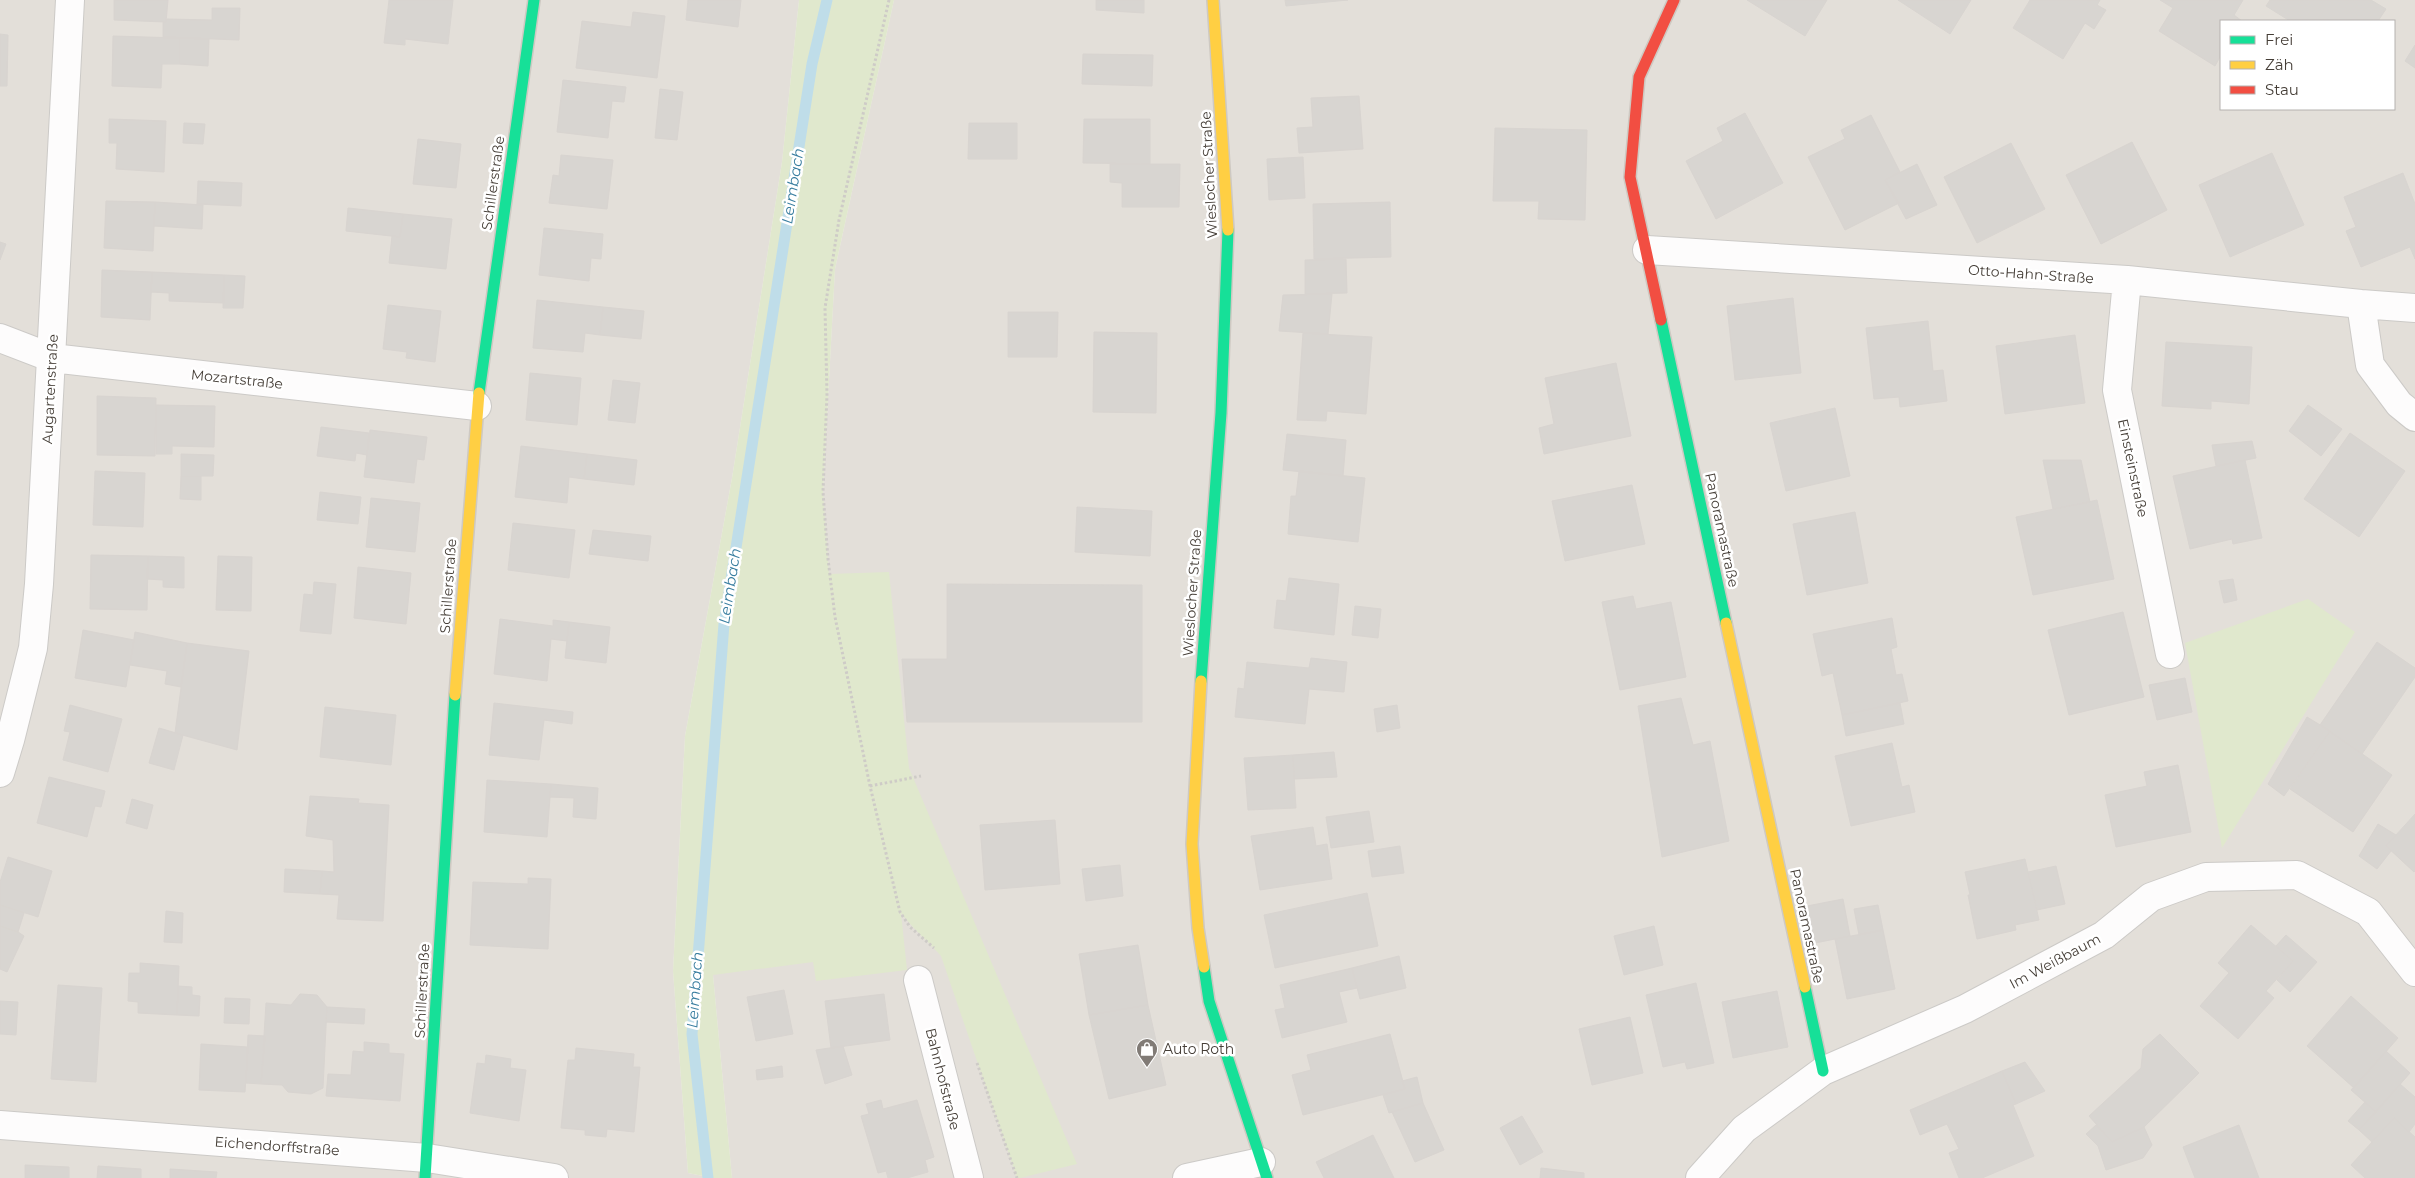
<svg xmlns="http://www.w3.org/2000/svg" width="2415" height="1178" font-family="Montserrat,sans-serif">
  <style>
    .residential { fill: #e3dfd9; fill-rule: evenodd }
    .green { fill: #e0e8cd }
    .lines { fill: none; stroke-linecap: round; stroke-linejoin: round }
    .stream { stroke: #bfdde9; stroke-width: 11 }
    .building { fill: #d8d5d1; stroke: #d8d4d0 }
    .street-casing { stroke: #cccac7; stroke-width: 30 }
    .fast-casing { stroke: #cec9c2; stroke-width: 14 }
    .slow-casing { stroke: #cec9c2; stroke-width: 14 }
    .jam-casing { stroke: #cec9c2; stroke-width: 14 }
    .path { stroke: #cecbc7; stroke-width: 3; stroke-dasharray: 2.5 2.5; stroke-linecap: butt }
    .street { stroke: #fdfcfc; stroke-width: 28 }
    .fast { stroke: #16e098; stroke-width: 11 }
    .slow { stroke: #ffcf43; stroke-width: 11 }
    .jam { stroke: #f24e42; stroke-width: 11 }
    .labels { text-anchor: middle; stroke-width: 5; stroke-linejoin: round; paint-order: stroke }
    .street-label { font-size: 14px; fill: #453e37; stroke: #fff }
    .poi-label { font-size: 14px; fill: #453e37; stroke: #fff; text-anchor: start }
    .water-label { font-size: 15px; font-style: italic; fill: #397ea0; stroke: #fff }
  </style>
  <rect width="100%" height="100%" fill="#f0edea"/>
  <path class="residential" d="M0,0h799l-17,162 -50,316 -47,258 -12,235 15,202 25,5h-713z
    M894,0h1521v1178h-1683l-19,-203 110,-484 12,-222zM2221,21h173v88h-173z"/>
  <path class="green" d="M799,0h95l-59,269 -12,223 6,82 60,-2 20,196 168,396 -57,14h-3l-76,-222c-13,-15 -28,-27 -40,-43l6,57 -91,11 -3,-19 -100,13 19,203h-19l-25,-5 -15,-202 12,-235 47,-258 50,-316z
    M2308,599l47,33 -133,216 -37,-205z"/>
  <g class="lines">
    <path class="stream" d="M708,1178l-16,-144 32,-410 88,-560 15,-64"/>
  </g>
  <path class="building" d="M114,0h54l-2,22 -52,-2z
    M389,0h64l-5,44 -43,-5v6l-21,-2z
    M688,0h53l-3,27 -52,-7z
    M1096,0h48v13l-48,-3z
    M1285,0h63l-62,6z
    M1747,0h80l-22,36z
    M1898,0h73l-21,34z
    M2030,0h70l-3,5 9,5 -12,19 -9,-6 -22,36 -50,-31z
    M2160,0h83l-9,15 8,6h-21v34l-6,11 -56,-35 14,-23z
    M2270,0h101l15,9 -8,12h-88l-24,-15z
    M212,8h28l-1,32 -76,-3v-15h3l1,-3 45,1z
    M633,12l32,4 -8,62 -81,-10 6,-47 49,6z
    M0,34l8,1 -1,51h-7z
    M113,36l66,2v26h-17l-1,24 -49,-2z
    M179,38l30,1 -1,27 -29,-2z
    M2415,45v23l-10,-7z
    M1083,54l70,1 -1,31 -70,-2z
    M563,80l63,7 -2,15 -12,-1 -4,37 -51,-6z
    M660,89l23,3 -6,48 -22,-2z
    M1359,96l4,53 -64,4 -2,-25 16,-1 -2,-29z
    M1745,113l38,70 -67,36 -30,-58 37,-20 -6,-13z
    M1871,115l29,57 -15,8 14,23 -54,27 -37,-73 37,-18 -4,-9z
    M109,119l57,2 -2,51 -48,-3 1,-26h-8z
    M1084,119h66v45l-67,-1z
    M184,123l21,1 -2,20 -20,-1z
    M969,123h48v36h-49z
    M1495,128l92,2 -2,90 -47,-1 1,-18h-46z
    M418,139l43,5 -5,44 -43,-4z
    M2132,142l35,68 -66,34 -35,-69z
    M2011,143l34,66 -68,34 -33,-66z
    M2272,153l32,72 -74,32 -31,-72z
    M561,155l52,5 -6,49 -58,-6 4,-28 6,1z
    M1303,157l2,41 -36,2 -2,-41z
    M1110,164h70l-1,43h-57v-24l-12,-1z
    M1917,164l20,41 -31,14 -21,-39z
    M2403,173l12,31v55l-5,-12 -49,20 -15,-36 10,-4 -12,-30z
    M198,181l44,2 -1,23 -44,-2z
    M106,201l49,1 -2,49 -49,-3z
    M155,202l48,3 -1,24 -48,-3z
    M1390,202l1,55 -77,2 -1,-55z
    M348,208l55,6 -3,23 -54,-6z
    M403,214l49,5 -6,50 -57,-6 3,-27 8,1z
    M544,228l59,6 -2,25 -10,-1 -2,23 -50,-6z
    M0,242l6,2 -6,16z
    M1346,259l1,34 -42,1v-34z
    M102,270l50,2 -2,48 -49,-3z
    M152,272l72,3v28l-55,-2v-8l-18,-1z
    M224,275l21,1 -2,32h-20z
    M1332,294l-4,40 -49,-3 4,-36z
    M1793,298l8,75 -66,7 -8,-74z
    M537,300l66,7 -3,28 -15,-2 -2,19 -50,-4z
    M388,305l53,6 -6,51 -29,-4 1,-6 -24,-3z
    M603,307l41,4 -3,28 -41,-4z
    M1008,312h50l-1,45h-49z
    M1928,321l5,50 10,-1 4,31 -47,6 -1,-10 -25,2 -8,-71z
    M1094,332l63,1 -1,80 -63,-1z
    M1303,333l69,4 -6,77 -39,-3 -1,10 -29,-1z
    M2075,335l10,68 -80,11 -9,-68z
    M2166,342l86,5 -3,57 -38,-3v8l-49,-3z
    M1616,363l15,73 -87,18 -5,-26 15,-4 -9,-46z
    M530,373l51,5 -4,47 -51,-5z
    M613,380l27,3 -5,40 -27,-3z
    M97,396l59,2 -1,58 -58,-1z
    M156,405l59,1 -1,41 -42,-1v8h-16z
    M2308,405l34,24 -21,27 -32,-25z
    M1835,408l15,68 -64,15 -16,-68z
    M321,427l48,6 -2,22 -11,-2 -1,8 -38,-5z
    M370,430l57,7 -3,23 -7,-1 -3,24 -50,-6z
    M2350,433l55,38 -46,66 -55,-38z
    M1287,434l59,6 -3,36 -60,-6z
    M2252,441l4,17 -40,8 -4,-21z
    M521,446l66,8 -3,25 -15,-2 -2,26 -52,-6z
    M181,454l33,1 -1,21h-32z
    M587,454l50,6 -3,25 -50,-6z
    M2043,460h38l9,42 -37,7z
    M2245,460l17,78 -29,6 -1,-5 -42,10 -17,-73z
    M95,471l50,2 -2,54 -50,-2z
    M1299,471l66,7 -7,64 -70,-8 3,-38h5z
    M181,476h20v24l-21,-1z
    M1632,485l13,59 -80,17 -13,-60z
    M320,492l41,5 -3,27 -41,-4z
    M371,498l49,5 -5,49 -49,-5z
    M2097,500l17,79 -81,16 -17,-78z
    M1077,507l75,4 -2,45 -75,-4z
    M1855,512l13,71 -61,12 -14,-71z
    M513,523l62,7 -6,48 -61,-8z
    M593,530l58,6 -3,25 -59,-7z
    M91,555l57,1 -1,54 -57,-1z
    M148,556l36,1v31l-21,-1v-7l-16,-1z
    M218,556l34,1 -1,54 -35,-1z
    M358,567l53,6 -5,51 -52,-6z
    M1289,578l50,6 -5,51 -60,-7 3,-28 9,1z
    M2233,579l4,21 -13,3 -5,-22z
    M314,582l22,2 -5,50 -31,-3 4,-37 9,1z
    M947,584l195,1v137h-235l-5,-63h45z
    M1633,596l3,13 35,-7 15,75 -66,13 -18,-88z
    M1355,606l26,3 -3,29 -26,-3z
    M2123,612l21,85 -75,18 -21,-85z
    M1892,618l5,29 -6,2 5,26 6,-1 6,27 -66,14 -9,-42 -11,3 -9,-42z
    M500,619l53,7v-6l16,2 -2,19 -16,-2 -4,42 -53,-7z
    M569,622l41,5 -4,36 -41,-5z
    M83,630l51,10 -8,47 -51,-9z
    M135,632l52,11 -6,44 -16,-3 2,-13 -37,-6z
    M2377,642l38,26v9l-53,77 -42,-29z
    M187,643l62,8 -12,99 -62,-17z
    M1311,658l36,4 -3,30 -35,-3 -4,35 -70,-7 3,-29 6,1 3,-27 62,6z
    M2185,678l7,34 -35,8 -8,-35z
    M1681,698l12,47 17,-4 19,100 -67,16 -24,-151z
    M494,703l79,9 -1,12 -28,-4 -5,40 -50,-5z
    M1900,703l4,21 -58,12 -4,-21z
    M70,705l52,14 -14,53 -45,-12 7,-28 -6,-1z
    M1397,705l3,23 -23,4 -3,-23z
    M325,707l71,8 -5,50 -71,-8z
    M2307,717l23,14 -46,65 -16,-12z
    M159,728l24,7 -9,35 -25,-7z
    M2330,731l62,44 -39,57 -63,-43z
    M1892,743l10,44 7,-2 6,27 -64,14 -16,-70z
    M1334,752l3,25 -43,2 -1,-24z
    M1293,755l3,53 -48,2 -4,-52z
    M2178,765l13,67 -75,15 -11,-52 42,-9 -3,-14z
    M49,777l56,14 -4,16 -6,-1 -8,31 -50,-14z
    M487,780l64,4 -4,53 -63,-5z
    M551,784l47,4 -2,31 -23,-2 1,-19 -24,-1z
    M310,796l49,3 -1,4 31,2 -6,116 -46,-2 2,-24 -19,-1 2,-23 12,1 -1,-32 -27,-4z
    M132,799l21,6 -6,24 -21,-6z
    M1369,811l5,31 -43,6 -5,-31z
    M2415,814v57l-1,1 -28,-26z
    M1055,820l5,64 -75,6 -5,-65z
    M2378,824l18,11 -10,11 5,5 -14,18 -18,-13z
    M1313,827l3,19 11,-2 5,35 -72,11 -9,-54z
    M1400,846l4,27 -32,4 -4,-26z
    M8,857l44,14 -14,46 -38,-12v-23z
    M2025,859l14,61 -24,5 1,5 -39,9 -9,-44h2l-5,-23z
    M1120,865l3,31 -37,5 -4,-32z
    M2056,866l9,38 -28,6 -9,-38z
    M285,869l37,2 -2,23 -36,-2z
    M528,878l23,1 -3,70 -78,-4 3,-63 55,2z
    M1367,893l11,53 -103,22 -11,-53z
    M1843,899l7,37 -35,7 -8,-37z
    M0,905l24,8 -6,19 -18,-6z
    M1878,905l5,25 -24,5 -5,-26z
    M166,911l17,2 -1,30 -18,-1z
    M2251,925l42,36 -27,30 8,7 -36,41 -38,-33 29,-33 -11,-10z
    M0,926l18,6 6,4 -17,36 -7,-3z
    M1654,926l9,39 -39,10 -10,-39z
    M1883,930l12,59 -48,10 -12,-60z
    M2286,935l31,27 -27,30 -13,-12 16,-19 -17,-15z
    M1138,945l10,60 -59,10 -10,-61z
    M1399,956l7,32 -46,11 -8,-31z
    M140,963l39,3 -2,49 -39,-2v-11l-10,-1 1,-28h11z
    M1352,968l5,20 -18,4 8,30 -65,16 -7,-28 10,-2 -5,-23z
    M1696,983l18,80 -27,6 -2,-7 -22,5 -17,-72z
    M58,985l44,3 -6,94 -45,-3z
    M178,986l14,1v8l8,1 -1,20 -22,-1z
    M784,990l9,44 -37,7 -9,-44z
    M1777,991l11,56 -55,11 -11,-56z
    M300,994l17,1 10,12 -4,81 -12,6 -23,-2 -6,-7 -21,-1 5,-81 25,2z
    M884,994l6,46 -59,8 -6,-47z
    M2351,996l47,42 -44,50 -47,-42z
    M225,998l25,1 -1,25 -25,-1z
    M0,1001l18,1 -2,33 -16,-1z
    M1148,1005l18,80 -57,14 -20,-84z
    M327,1007l38,2 -1,15 -38,-2z
    M1630,1017l13,56 -51,12 -13,-56z
    M1390,1034l15,55 -102,26 -11,-40 19,-5 -4,-15z
    M2160,1034l39,39 -55,54 -32,15 -23,-26 52,-48 2,-19z
    M248,1035l17,1 -4,48 -15,-1z
    M364,1042l25,2v9l15,1 -4,47 -74,-5 2,-22 23,1 2,-24 11,1z
    M201,1044l47,3 -3,45 -46,-2z
    M843,1046l9,29 -27,9 -9,-34z
    M576,1048l58,6 -1,13h7l-6,65 -27,-3 -1,8 -21,-2v-5l-24,-2 7,-68h7z
    M2386,1051l24,22 -34,39 -25,-22z
    M486,1055l25,4 -1,9 16,2 -7,51 -49,-8 7,-50 8,1z
    M2025,1062l20,29 -29,13 -14,-33z
    M782,1066l1,11 -26,3 -1,-10z
    M2002,1071l14,33 -3,1 21,51 -52,22h-23l-10,-25 10,-4 -12,-25 -27,11 -10,-25z
    M1417,1077l6,26 -34,10 -6,-18 22,-6 -3,-8z
    M2400,1084l15,13v27l-6,8 -15,-14 -22,24 -13,-12z
    M881,1100l2,9 34,-9 17,57 -9,3 3,12 -21,6h-19l-2,-7 -8,2 -17,-57 8,-2 -3,-10z
    M2365,1102l11,10 -17,18 -11,-9z
    M1423,1103l21,47 -29,12 -23,-50z
    M1522,1116l21,36 -23,13 -20,-37z
    M2394,1118l21,19v41h-50l-14,-13z
    M2096,1125l16,17 32,-15 8,18 -9,13 -37,12 -8,-24 -12,-12z
    M2239,1125l20,53h-64l-12,-31z
    M1373,1135l21,43h-70l-8,-16z
    M25,1165l44,2v11h-44z
    M98,1166l43,3v9h-44z
    M1541,1168l43,5v5h-44z
    M170,1169l47,3 -1,6h-46z"/>
  <g class="lines">
    <g class="street-casing">
      <path id="street" d="M1647,250l480,30 234,24 54,4
        M2127,280l-10,110 53,264
        M2361,304l9,61 29,39 16,13
        M0,338l52,20 425,48
        M0,773l10,-33 23,-92 6,-64 31,-584
        M918,980l51,198
        M0,1125l427,33 127,20
        M1187,1178l74,-16
        M1700,1178l44,-49 79,-58 142,-62 139,-74 47,-38 55,-20 91,-2 71,37 47,60"/>
    </g>
    <g class="fast-casing">
      <path id="fast" d="M1661,320l65,303
        M479,393l55,-393
        M1201,681l20,-268 7,-183
        M1204,967l5,34 58,177
        M1805,987l18,84
        M425,1178l30,-483"/>
    </g>
    <g class="slow-casing">
      <path id="slow" d="M1213,0l15,230
        M1726,623l79,364
        M1201,681l-9,163 6,84 6,39
        M455,695l24,-302"/>
    </g>
    <g class="jam-casing">
      <path id="jam" d="M1661,320l-31,-143 9,-100 35,-77"/>
    </g>
    <path class="path" d="M889,0l-50,220 -14,88 2,87 -4,97 5,67 7,58 35,169 30,126 10,15 24,21
      M870,786l51,-10
      M977,1063l40,115"/>
    <use href="#street" class="street"/>
    <use href="#fast" class="fast"/>
    <use href="#slow" class="slow"/>
    <use href="#jam" class="jam"/>
  </g>
  <defs>
    <g id="shop-pin" transform="scale(1.125)"><path d="M0 17L-7.5 6A9.5 9.5 0 1 1 7.5 6Z" fill="#817b76" stroke="#fff"/><path d="M-5-2.5h2.3a2.7 3.5 0 0 1 5.4 0H5L5.5 6h-11ZM-1.5-2.5h3a1.5 2.3 0 0 0-3 0Z" fill="#fff"/></g>
  </defs>
  <g fill-rule="evenodd">
    <use href="#shop-pin" x="1147" y="1049"/>
  </g>
  <g class="labels">
    <g class="street-label">
      <text transform="translate(1209 175) rotate(-93)" y="5">Wieslocher Straße</text>
      <text transform="translate(493 183) rotate(-82)" y="5">Schillerstraße</text>
      <text transform="translate(2031 274) rotate(4)" y="5">Otto-Hahn-Straße</text>
      <text transform="translate(237 379) rotate(6)" y="5">Mozartstraße</text>
      <text transform="translate(50 389) rotate(-87)" y="5">Augartenstraße</text>
      <text transform="translate(2133 468) rotate(78)" y="5">Einsteinstraße</text>
      <text transform="translate(1722 530) rotate(78)" y="5">Panoramastraße</text>
      <text transform="translate(448 586) rotate(-86)" y="5">Schillerstraße</text>
      <text transform="translate(1192 593) rotate(-86)" y="5">Wieslocher Straße</text>
      <text transform="translate(1807 926) rotate(78)" y="5">Panoramastraße</text>
      <text transform="translate(2055 961) rotate(-28)" y="5">Im Weißbaum</text>
      <text transform="translate(422 991) rotate(-87)" y="5">Schillerstraße</text>
      <text transform="translate(943 1079) rotate(76)" y="5">Bahnhofstraße</text>
      <text transform="translate(277 1146) rotate(4)" y="5">Eichendorffstraße</text>
    </g>
    <g class="poi-label">
      <text x="1163" y="1054">Auto Roth</text>
    </g>
    <g class="water-label">
      <text transform="translate(793 186) rotate(-81)" y="5">Leimbach</text>
      <text transform="translate(730 586) rotate(-81)" y="5">Leimbach</text>
      <text transform="translate(695 990) rotate(-86)" y="5">Leimbach</text>
    </g>
  </g>
  <rect x="2220" y="20" width="175" height="90" fill="#ffffff" stroke="#b5b2af"/>
  <rect x="2230" y="36" width="25" height="8" fill="#16e098" stroke="#b5b2af"/>
  <text x="2265" y="45" font-size="15" fill="#453e37">Frei</text>
  <rect x="2230" y="61" width="25" height="8" fill="#ffcf43" stroke="#b5b2af"/>
  <text x="2265" y="70" font-size="15" fill="#453e37">Zäh</text>
  <rect x="2230" y="86" width="25" height="8" fill="#f24e42" stroke="#b5b2af"/>
  <text x="2265" y="95" font-size="15" fill="#453e37">Stau</text>
</svg>
